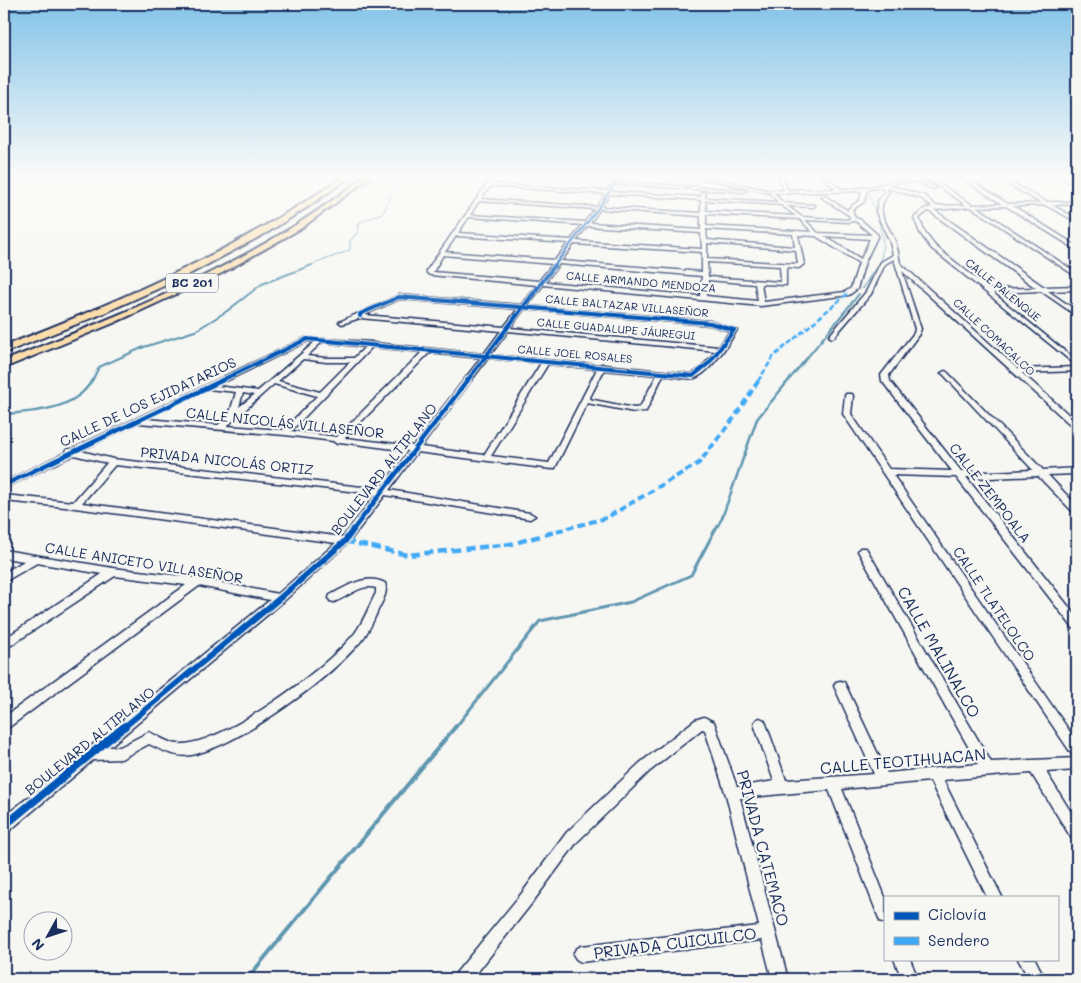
<svg xmlns="http://www.w3.org/2000/svg" width="1081" height="983" font-family="Mali,sans-serif">
  <style>
    .lines { fill: none; stroke-linecap: round; stroke-linejoin: round }
    .stream-far4 { stroke: #5e96b0; stroke-width: 1 }
    .stream-far3 { stroke: #5e96b0; stroke-width: 2 }
    .stream-far2 { stroke: #5e96b0; stroke-width: 2.5 }
    .stream-far1 { stroke: #5e96b0; stroke-width: 3 }
    .stream { stroke: #5e96b0; stroke-width: 4 }
    .minor-casing { stroke: #1b2f5e; stroke-width: 3 }
    .highway-casing { stroke: #1b2f5e; stroke-width: 4 }
    .minor { fill: #f6f6f2; fill-rule: evenodd }
    .highway { fill: #fbddab; fill-rule: evenodd }
    .quiet-far2 { stroke: #3fa9f5; stroke-width: 2.5; stroke-dasharray: 5.5 2.5; stroke-linecap: butt }
    .quiet-far1 { stroke: #3fa9f5; stroke-width: 4; stroke-dasharray: 7 4; stroke-linecap: butt }
    .quiet { stroke: #3fa9f5; stroke-width: 4.5; stroke-dasharray: 9 4.5; stroke-linecap: butt }
    .cycleway-far4-casing { stroke: #f6f6f2; stroke-width: 4.5 }
    .cycleway-far3-casing { stroke: #f6f6f2; stroke-width: 6 }
    .cycleway-far2-casing { stroke: #f6f6f2; stroke-width: 8 }
    .cycleway-far1-casing { stroke: #f6f6f2; stroke-width: 9 }
    .cycleway-casing { stroke: #f6f6f2; stroke-width: 11 }
    .cycleway-far4 { stroke: #0057b8; stroke-width: 2.5 }
    .cycleway-far3 { stroke: #0057b8; stroke-width: 4 }
    .cycleway-far2 { stroke: #0057b8; stroke-width: 4.5 }
    .cycleway-far1 { stroke: #0057b8; stroke-width: 6 }
    .cycleway { stroke: #0057b8; stroke-width: 8 }
    .labels { text-anchor: middle; stroke-width: 4.5; stroke-linejoin: round; paint-order: stroke }
    .far-street-label { font-size: 11px; fill: #1b2f5e; stroke: #f6f6f2 }
    .shield { fill: #f6f6f2; stroke: #5d6b8a; stroke-width: 1 }
    .shield-label { font-size: 12px; font-weight: bold; fill: #1b2f5e }
    .street-label { font-size: 14px; fill: #1b2f5e; stroke: #f6f6f2 }
    .near-street-label { font-size: 16px; fill: #1b2f5e; stroke: #f6f6f2 }
  </style>
  <rect width="100%" height="100%" fill="#f6f6f2"/>
  <filter id="ink" filterUnits="userSpaceOnUse"><feTurbulence type="fractalNoise" baseFrequency=".02" numOctaves="2"/><feDisplacementMap in="SourceGraphic" scale="10" xChannelSelector="R" yChannelSelector="G"/><feConvolveMatrix kernelMatrix="1 2 1 2 8 2 1 2 1" color-interpolation-filters="sRGB"/></filter>
  <g filter="url(#ink)">
    <g class="lines">
      <path class="stream-far4" d="M856,177l10,9
        M869,193c7,23 22,51 8,73
        M309,266l41,-16v-9l8,-9 1,-9 25,-11 6,-16 19,-19"/>
      <path class="stream-far3" d="M863,288l15,-23
        M92,381l7,-14 45,-20 51,-16 32,-20 35,-27 50,-19
        M788,381l71,-87"/>
      <path class="stream-far2" d="M4,414c30,-2 72,-4 88,-34
        M715,531l7,-13 35,-99 32,-39"/>
      <path class="stream-far1" d="M455,728l85,-107 91,-19 60,-27 24,-45"/>
      <path class="stream" d="M247,979l209,-253"/>
      <g class="minor-casing">
        <path id="minor" d="M492,177h4l-5,7 116,7 8,-11 -39,-3h45l-3,5 126,8 2,1 -2,1 -128,-8 -5,8 90,5v-4l2,-1 2,1v5l73,4 -8,-9 -72,-16h8l65,14 13,-1 -6,-13h4l6,13 48,-1 -14,-12h4l15,12c9,0 18,0 27,-2 26,-4 44,-16 68,1 -6,2 -12,-4 -19,-6 -10,-2 -20,0 -29,3l37,11 11,10 30,-1 -41,-28h5l42,28 30,-1 -42,-27h5l43,27 33,-1 -45,-26h5l46,25h30v2l-25,1 25,14v3l-32,-17 -32,1 64,40v4l-71,-44 -29,1 100,66v4l-106,-70 -37,3 110,77 33,-1v4l-29,1 29,20v5l-36,-25 -48,2 84,68v5l-146,-118 -11,-15 -6,-15 10,-9 8,-2 -11,-9 -36,-11 4,5c-15,21 -4,27 5,47 4,8 4,16 6,24l118,106 59,-2v4l-55,2 55,49v6h-3l-172,-157 19,58 -2,5 -30,41 1,6 71,90 30,1 42,-2 -90,-96 -2,-1 4,-2 2,1 96,98 34,-2v6l-29,1 29,31v8l-3,-1 -36,-37 -47,2 -25,-1 111,140v12l-4,-1 -117,-151 -63,-2 184,267v28l-31,2 31,50v19l-5,-2 -41,-66 -88,7 59,117h-15l-57,-116 -88,8 43,108v26l-5,-2 -51,-131 -47,4 -42,4 48,181h-16l-10,-39 -181,22 -5,-3 -3,-5 3,-5 5,-3 178,-20 -33,-131 -21,-65 -3,-1 -52,42 -73,71 -45,61 -60,76h-18l2,-6 66,-80 45,-61 73,-69 55,-43 9,-3 10,5 23,65 37,-6 -20,-57 2,-4 4,-2 4,2 2,4 20,56 88,-6 -40,-88 2,-4 4,-1 4,1 43,91 91,-9 -120,-213 2,-3h6l125,214 85,-4 -3,-2 -230,-342 2,-18 1,-2h6l1,2 -2,18 38,55 63,2 -70,-90 -1,-6 33,-42 1,-4 -21,-70 -9,5 -14,30 -37,43 -2,1 -3,-2 37,-44 15,-30 12,-7 -3,-13 -14,-30 2,-11 7,-9 -1,-2 -4,-3 -13,3 -3,12 -12,8 3,8 6,2 17,15 -13,27 -8,27 -8,6 -88,11 -218,-21 -16,21 183,15 27,9c-8,13 -27,43 -42,48 -9,2 -22,-2 -32,-3l-17,36 -12,1 -47,-9 -32,65 -3,1 -135,-17 -28,38 141,23 5,3 -5,3 -145,-24 -37,48 -64,58 -175,146h11l29,-15c9,4 19,11 28,12 44,4 151,-77 178,-111 9,-12 14,-27 21,-40v-5c-15,-5 -28,9 -42,14l-4,-1 -1,-3 1,-3c18,-9 35,-22 55,-12 3,9 -2,17 -6,25 -5,11 -10,24 -18,33 -33,39 -116,100 -165,113 -17,5 -31,-2 -47,-10l-28,15 -28,1 -84,71 -5,2v-16l266,-217 -71,-14 -191,142 -4,2v-13l182,-132 -71,-9 -111,74v-11l98,-65 -65,-11 -33,19v-9l20,-12 -20,-3v-8l109,18 84,10 81,16 58,-51 -261,-35 -71,-7v-6l69,7 34,-39 -33,-8 -70,33v-6l62,-30 1,-3h5l233,-111 66,4 3,1 110,11 17,-23 -141,-13 -18,6 -3,-2 60,-27 122,10 16,-20 -107,-10 -3,-2v-3zM490,186l116,8 -9,13 -116,-8zM862,191l-2,9 -12,9v2l-23,-15 -4,1 29,19v2l-2,2 -46,-3 -15,-11 26,1 2,-1v-1l-32,-2 -9,-10h11l2,1 2,-1zM610,194l91,6v13l-100,-6zM705,200l76,5 15,11 -90,-5zM479,201l116,8 -10,13 -115,-7zM600,209l101,7v14l-111,-7zM928,211h1l107,77 -47,1 -54,-43 -10,-13 -6,-15zM706,214l94,5 12,13 -106,-6zM469,217l114,8 -12,15 -113,-7zM805,220l44,2 4,-1 4,1 15,13 -54,-2zM587,226l114,7 1,16 -126,-8zM706,229l87,5 2,13 -88,-7zM798,235l18,1 43,27 -8,25 -6,4 -81,10 -3,-18 25,1v-18l13,1 5,-4zM456,236l113,7 -14,17 -110,-8zM824,236l46,3 -9,20zM707,243l89,7 2,14 -91,-5zM574,244l128,8v20l-141,-11zM443,255l110,9 -14,17 -106,-9zM707,262l73,4 1,16 -73,-5zM559,264l143,12 -2,20 -155,-14zM708,280l47,4 3,17 -52,-5zM400,299l118,10 -14,18 -140,-12zM524,309l186,16 20,6 -11,16 -209,-19zM508,331l208,20 -15,17 -9,6 -87,-9 -3,-1 -3,1 -109,-10zM308,341l7,1 -57,49 -42,-5zM322,342l43,5 -11,11h-28l-19,-2zM372,347l50,5 -85,85 -46,-6zM429,353l52,5 -68,88 -68,-8zM488,358l53,5 -57,92 -63,-8zM303,359l23,3h24l-30,30 -42,-11zM548,364l49,5 -48,94 -58,-7zM604,370l53,5 -17,32 -6,1 -45,-9zM274,384l43,12 -34,34 -56,-4zM208,389l28,3 -7,24 -11,9 -72,-6zM243,393l11,2 -15,12zM138,423l147,12 48,6 4,3 3,-2 69,9 -29,38 -267,-30 -32,-8zM115,465l261,29 -33,43 -261,-34z
          M1058,177h5l14,6v3z
          M894,959h16l8,20h-16z
          M1018,959h17l10,20h-16z"/>
      </g>
      <g class="highway-casing">
        <path id="highway" d="M343,177h7l-41,29 -41,26 -84,45 -87,39 -93,37v-7c120,-46 232,-96 339,-169z
          M364,177h7l-71,52 -78,44 -106,49 -112,46v-7c96,-38 194,-76 282,-130 27,-16 52,-35 78,-54z"/>
      </g>
      <use href="#minor" class="minor"/>
      <use href="#highway" class="highway"/>
      <path class="quiet-far2" d="M758,381l16,-25 73,-62"/>
      <path class="quiet-far1" d="M557,531l49,-13 93,-55 35,-45 25,-38"/>
      <path class="quiet" d="M345,541l63,14 103,-11 51,-14"/>
      <g class="cycleway-far4-casing">
        <path id="cycleway-far4" d="M554,266l45,-59 20,-30"/>
      </g>
      <g class="cycleway-far3-casing">
        <path id="cycleway-far3" d="M220,381l87,-42 386,37 16,-13 25,-33 -24,-7 -311,-26 -39,17v2
          M467,381l88,-116"/>
      </g>
      <g class="cycleway-far2-casing">
        <path id="cycleway-far2" d="M4,485l219,-105
          M352,531l116,-151"/>
      </g>
      <g class="cycleway-far1-casing">
        <path id="cycleway-far1" d="M123,728l157,-130 65,-57 8,-11"/>
      </g>
      <g class="cycleway-casing">
        <path id="cycleway" d="M4,826l121,-100"/>
      </g>
      <use href="#cycleway-far4" class="cycleway-far4"/>
      <use href="#cycleway-far3" class="cycleway-far3"/>
      <use href="#cycleway-far2" class="cycleway-far2"/>
      <use href="#cycleway-far1" class="cycleway-far1"/>
      <use href="#cycleway" class="cycleway"/>
    </g>
  </g>
  <linearGradient id="sky" x2="0" y2="1"><stop stop-color="#83c3e8"/><stop offset="0.56" stop-color="#fbfbf9"/><stop offset="1" stop-color="#fbfbf9" stop-opacity="0"/></linearGradient>
  <rect width="1081" height="315" fill="url(#sky)"/>
  <g class="labels">
    <g class="far-street-label">
      <text transform="translate(641 282) rotate(5)" y="4">CALLE ARMANDO MENDOZA</text>
      <text transform="translate(1003 290) rotate(39)" y="4">CALLE PALENQUE</text>
      <text transform="translate(627 306) rotate(5)" y="4">CALLE BALTAZAR VILLASEÑOR</text>
      <text transform="translate(616 329) rotate(5)" y="4">CALLE GUADALUPE JÁUREGUI</text>
      <text transform="translate(994 337) rotate(43)" y="4">CALLE COMACALCO</text>
      <text transform="translate(575 354) rotate(5)" y="4">CALLE JOEL ROSALES</text>
    </g>
    <rect class="shield" x="166" y="273.5" width="52" height="19" rx="4"/>
    <g class="shield-label">
      <text x="192" y="287">BC 201</text>
    </g>
    <g class="street-label">
      <text transform="translate(148 402) rotate(-25)" y="5">CALLE DE LOS EJIDATARIOS</text>
      <text transform="translate(285 423) rotate(6)" y="5">CALLE NICOLÁS VILLASEÑOR</text>
      <text transform="translate(227 461) rotate(6)" y="5">PRIVADA NICOLÁS ORTIZ</text>
      <text transform="translate(384 469) rotate(-52)" y="5">BOULEVARD ALTIPLANO</text>
      <text transform="translate(990 493) rotate(52)" y="5">CALLE ZEMPOALA</text>
      <text transform="translate(144 563) rotate(9)" y="5">CALLE ANICETO VILLASEÑOR</text>
      <text transform="translate(994 604) rotate(56)" y="5">CALLE TLATELOLCO</text>
      <text transform="translate(90 741) rotate(-39)" y="5">BOULEVARD ALTIPLANO</text>
    </g>
    <g class="near-street-label">
      <text transform="translate(939 652) rotate(60)" y="6">CALLE MALINALCO</text>
      <text transform="translate(903 761) rotate(-5)" y="6">CALLE TEOTIHUACAN</text>
      <text transform="translate(763 848) rotate(75)" y="6">PRIVADA CATEMACO</text>
      <text transform="translate(675 943) rotate(-7)" y="6">PRIVADA CUICUILCO</text>
    </g>
  </g>
  <rect width="1081" height="983" fill="none" stroke="#f6f6f2" stroke-width="20"/>
  <rect x="10" y="10" width="1061" height="963" fill="none" stroke="#1b2f5e" stroke-width="2" filter="url(#ink)"/>
  <rect x="884" y="896" width="175" height="65" fill="#f6f6f2" stroke="#9ea6b7"/>
  <rect x="894" y="912" width="25" height="8" fill="#0057b8" stroke="#9ea6b7"/>
  <text x="928" y="920" font-size="15" fill="#1b2f5e">Ciclovía</text>
  <rect x="894" y="937" width="25" height="8" fill="#3fa9f5" stroke="#9ea6b7"/>
  <text x="928" y="946" font-size="15" fill="#1b2f5e">Sendero</text>
  <g transform="translate(48 936) rotate(230)"><circle r="24" fill="#f6f6f2" stroke="#9ea6b7"/>
  <path d="M0-4L9 19L0 12L-9 19Z" fill="#1b2f5e"/>
  <text y="-8" font-size="14" font-weight="bold" text-anchor="middle" fill="#1b2f5e">N</text>
  </g>
</svg>
